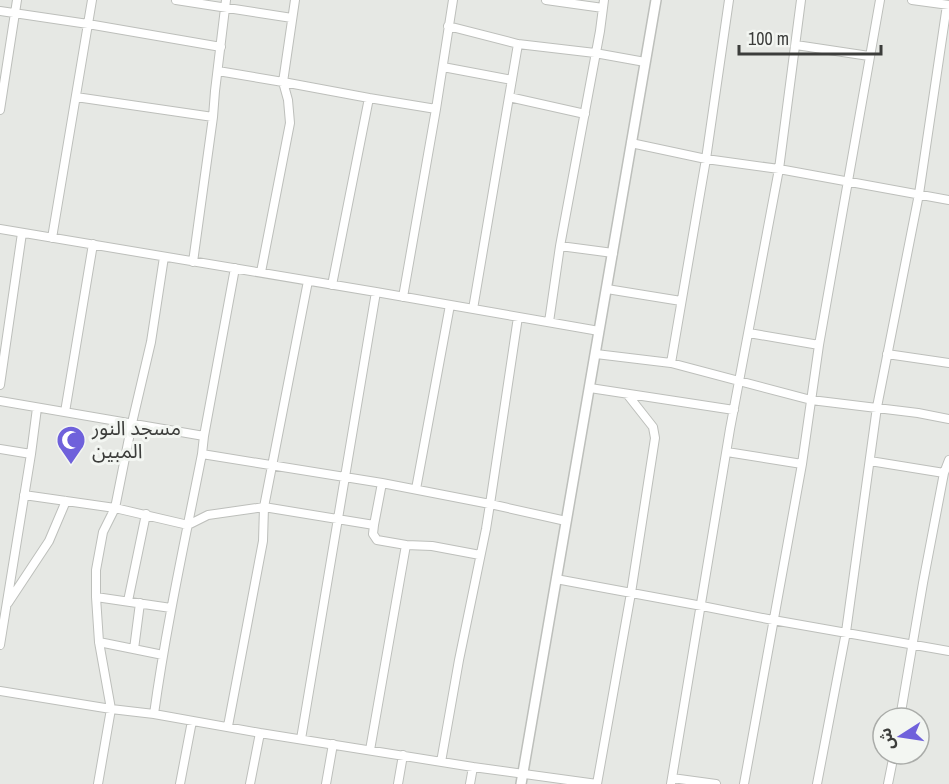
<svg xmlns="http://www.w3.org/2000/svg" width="949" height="784" font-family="'Archivo Narrow','Noto Sans Arabic',sans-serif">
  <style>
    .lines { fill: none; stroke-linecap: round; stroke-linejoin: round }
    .minor-casing { stroke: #bdbfbb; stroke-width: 10 }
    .tertiary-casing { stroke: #bdbfbb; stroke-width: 12 }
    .minor { stroke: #fff; stroke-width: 8 }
    .tertiary { stroke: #fff; stroke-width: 9 }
    .labels { text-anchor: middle; stroke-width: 6; stroke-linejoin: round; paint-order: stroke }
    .poi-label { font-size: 20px; fill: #3c3d3b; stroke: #f3f6f2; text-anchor: start }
  </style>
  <rect width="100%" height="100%" fill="#e6e8e4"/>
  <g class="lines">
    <g class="minor-casing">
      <path id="minor" d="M176,0l116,18
        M546,0l57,8
        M912,0l37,5
        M0,11l88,13 133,23
        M448,26l70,18 77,9 50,9
        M796,45l73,11
        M443,67l69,13
        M218,71l65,11 12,-82
        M76,97l137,20
        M509,97l76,17
        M0,110l17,-110
        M631,143l75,16 73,10 170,31
        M0,229l376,63 223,39
        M52,238l40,-238
        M560,246l53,7
        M193,262l20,-145 2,-26 11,-91
        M261,272l29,-149 -2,-23 -5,-18 86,16
        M332,285l37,-187 67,11
        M607,289l74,12
        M403,297l33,-188 17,-109
        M473,309l45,-265
        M518,317l-28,187 76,17
        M549,322l11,-76 40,-215 4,-31
        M749,333l70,12
        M596,354l75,9 140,37 107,13 31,6
        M887,354l62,9
        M671,363l35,-204 23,-159
        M0,385l22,-152
        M590,388l144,22
        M0,401l204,35
        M65,412l28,-168
        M0,449l31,5
        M727,452l75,12
        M202,454l180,29
        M870,461l74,12
        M416,489l34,-184
        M24,495l91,13 73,17 20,-10 56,-8 44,-226
        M374,525l-1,9 4,6 29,5
        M556,579l146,27 71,14 176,31
        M96,597l75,11
        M128,601l18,-87
        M8,603l41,-62 17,-40
        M99,642l64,13
        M0,645l31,-191 6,-46
        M134,649l6,-46
        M0,691l111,18 43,5 106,19 213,34 124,17
        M154,714c12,-87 31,-174 48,-260l2,-18 31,-168
        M900,718l23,-135 21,-110 5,-13
        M228,726l35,-185 1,-34 110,18 8,-42 108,21 -4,25 -27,131 -18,102
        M301,739l75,-447
        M370,750l36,-205 26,1 48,9
        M672,778l44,6
        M98,784l13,-75 -12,-67 -3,-45v-27l7,-38 12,-24 17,-85 19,-81 13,-85
        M180,784l12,-63
        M250,784l10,-51
        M326,784l7,-40
        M398,784l5,-29
        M470,784l3,-17
        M597,784l34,-191 24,-155 -2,-11 -26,-33
        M671,784l59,-355 49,-260 22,-169
        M744,784l58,-320 17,-119 61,-345
        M817,784l29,-152 31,-225 42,-213 28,-189
        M888,784l6,-30"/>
    </g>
    <g class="tertiary-casing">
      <path id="tertiary" d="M521,784l135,-784"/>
    </g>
    <use href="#minor" class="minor"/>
    <use href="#tertiary" class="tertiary"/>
  </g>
  <defs>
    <g id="mosque-pin" transform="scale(1.5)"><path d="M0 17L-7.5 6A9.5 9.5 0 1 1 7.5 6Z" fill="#6f61db" stroke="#f3f6f2"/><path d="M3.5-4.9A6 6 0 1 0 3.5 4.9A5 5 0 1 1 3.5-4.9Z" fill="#fff"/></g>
  </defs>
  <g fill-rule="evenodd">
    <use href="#mosque-pin" x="71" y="440"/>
  </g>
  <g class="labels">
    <g class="poi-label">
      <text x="92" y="435">مسجد النور<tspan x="92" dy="23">المبين</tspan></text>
    </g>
  </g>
  <g transform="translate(901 736) rotate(258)"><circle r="28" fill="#f3f6f2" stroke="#aaaca9" stroke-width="1.5"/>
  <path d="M0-4.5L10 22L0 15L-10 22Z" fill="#6f61db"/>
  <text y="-9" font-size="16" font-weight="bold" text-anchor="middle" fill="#3c3d3b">ش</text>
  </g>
  <path d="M739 45v9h142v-9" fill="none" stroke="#3c3d3b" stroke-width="3"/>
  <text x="748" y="45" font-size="18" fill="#3c3d3b" stroke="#f3f6f2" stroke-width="4.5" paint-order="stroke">100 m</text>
</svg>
